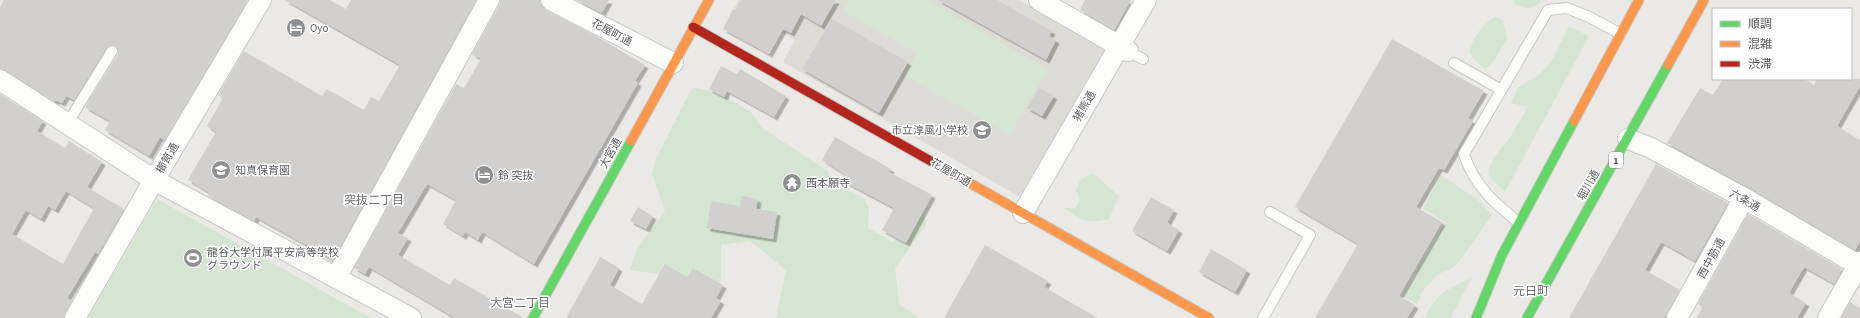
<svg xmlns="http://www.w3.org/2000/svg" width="1860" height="318" font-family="'Source Sans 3','Noto Sans JP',sans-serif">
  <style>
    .education { fill: #dddbd5 }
    .green { fill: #d4e5d2 }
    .building { fill: #d1d0ce; fill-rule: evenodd; filter: url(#shadow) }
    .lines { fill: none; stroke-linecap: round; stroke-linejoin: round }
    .lane-casing { stroke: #c7c7c7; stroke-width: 12 }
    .street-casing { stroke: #c7c7c7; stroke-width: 22 }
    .fast-casing { stroke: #c7c7c6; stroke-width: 11 }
    .slow-casing { stroke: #c7c7c6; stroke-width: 11 }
    .jam-casing { stroke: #c7c7c6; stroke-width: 11 }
    .lane { stroke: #fcfcfb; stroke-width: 10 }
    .street { stroke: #fcfcfb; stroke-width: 20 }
    .fast { stroke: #63d668; stroke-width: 9 }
    .slow { stroke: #ff974d; stroke-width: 9 }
    .jam { stroke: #b3261e; stroke-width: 9 }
    .labels { text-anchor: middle; stroke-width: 3; stroke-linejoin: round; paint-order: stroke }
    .shield { fill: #fff; stroke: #8c8e91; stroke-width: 1 }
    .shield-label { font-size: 10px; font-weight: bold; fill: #5b5e62 }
    .poi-label { font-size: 11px; fill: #5b5e62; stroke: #fff; text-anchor: start }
    .street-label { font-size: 11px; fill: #5b5e62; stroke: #fff }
    .neighbourhood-label { font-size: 12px; fill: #6c7074; stroke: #fff }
  </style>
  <defs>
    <filter id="shadow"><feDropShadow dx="3.5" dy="3.5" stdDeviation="0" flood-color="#0004"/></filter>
  </defs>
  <rect width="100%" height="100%" fill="#eae9e5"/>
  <path class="education" d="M739,0h280l89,51 -86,147 -239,-136 12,-22 -61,-32z"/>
  <path class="green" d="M849,0h78l121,69 -38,66 -105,-59 12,-23 -74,-42z
    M1514,0h27c-7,12 -17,9 -27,3z
    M1495,17l8,3 4,19 -14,23 -8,7 -8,-7 -8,-10c5,-16 12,-26 26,-35z
    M1569,26l20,10 -84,156 -15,-14 -1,-9 6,-13 14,-17 19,-32 -17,-4 7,-16 21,-12 12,-13z
    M694,88l23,4 34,20 11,16 66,43 2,9 33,18 6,10 -1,20 25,14 31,-39 2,22 -31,43 4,36 20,14h-143l10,-48 -36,-29 -29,4v37l-91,-12 7,-21 28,-38 -13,-37 4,-15 35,-69z
    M1093,173l26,23 -10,23c-26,5 -24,2 -45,-11h11l5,-7 -4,-12 5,-10z
    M1441,175l37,25 14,15 -33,47 -8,7 -13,5 -15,16 -6,14 -14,-8 43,-74 -23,-13z
    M157,199l214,119h-283z
    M1472,277l-21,41h-26c13,-28 22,-27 47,-41z"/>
  <path class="building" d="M4,0h244l-83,140 -5,-3 -11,19 -44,-26 5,-9 -25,-14 33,-53 -1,-6 -4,-3 -6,2 -33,53 -8,-4 -4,7 -7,-3 -1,2 -48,-32 -6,-1v-62z
    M285,0h45l16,9 5,-9h125l-143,260 -77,-43 -2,4 -46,-25 2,-3 -22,-13 28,-48 -9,-6 16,-28 -5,-3 26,-44 78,45 5,-7 37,21 7,-13 8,4 21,-36z
    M500,0h40l1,6 5,4 50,26 49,29 -10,16 3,2 -104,181 -52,-32 -4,8 -13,-8 -2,4 -20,-12 13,-24 -29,-16 -29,49 10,5 -10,17 52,30 4,-7 67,38v2h-66l-86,-51 -4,7 -11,-6 102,-184 8,4 17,-29 -9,-5 27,-48z
    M576,0h33l-7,13z
    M741,0h95l-15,26 -20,-12 -10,19 -8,-4 -14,25 -46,-25 10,-20 2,1z
    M938,0h59l55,31 -3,5 7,4 -10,20z
    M1085,0h46l-17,30 -34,-20z
    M832,19l76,43 -29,51 -77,-44z
    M1392,39l92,52 -16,27 5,3 -29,49 -5,-2 -23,39 26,15 -43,74 16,9 -8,13h-92l43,-74 -63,-37z
    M721,66l16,8 3,-5 46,27 -12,21 -47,-26 -3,6 -15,-8z
    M1723,79h81l10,6 3,-6h43v7l-23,40 23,14v101l-5,9 -105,-62 -83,-45 33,-55 13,7z
    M1039,88l15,8 -12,20 -15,-8z
    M0,94l43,27 -6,10 28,17 4,-7 33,21 -15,25 37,22 -26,45 -3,-2 -28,46 5,3 -8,17h-64zM66,191l28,17 -31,56 -51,-30 14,-24 15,9 7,-13 7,4z
    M835,137l56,32 -2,3 43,23 -26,48 -24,-13 12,-22 -51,-27 3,-6 -24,-15z
    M1656,164l72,39 -33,58 -34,-19 -16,28 35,20 -13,24 -3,4h-95z
    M741,196l17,3 -2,10 21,3 -4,27 -66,-11 4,-27 29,5z
    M1151,197l23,13 -7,13 12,7 -12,21 -35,-20z
    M638,207l15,9 -7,13 -16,-8z
    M1748,214l94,55 -8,15 -30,-17 -15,26 17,10 -9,15h-101l7,-11 -5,-3z
    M985,245l63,36 -4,6 54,31h-154z
    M1211,249l36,21 -12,22 -36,-20z
    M600,257l19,11 -9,17 32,19 23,-40 22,13 6,-9 30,17 -7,13 5,3 -10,17h-145z
    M1850,302l10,6v10h-19z"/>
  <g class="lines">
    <g class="lane-casing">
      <path id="lane" d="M1137,56l6,3
        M1454,63l46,26
        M67,124l45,-73
        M1519,223c-24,-20 -45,-37 -55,-69l84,-144 19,-2 22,9 32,17
        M1263,318l47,-83 -40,-23"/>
    </g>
    <g class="street-casing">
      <path id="street" d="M551,0l122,63
        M1039,0l89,51
        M0,80l154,100 257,138
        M1628,139l23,9 93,50 116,68
        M1023,213l123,-213
        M336,278l153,-278
        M75,318l79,-138 107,-180
        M1677,318l67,-120
        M1828,318l32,-56"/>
    </g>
    <g class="fast-casing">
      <path id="fast" d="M533,318l98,-177
        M1476,318l26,-63 72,-134
        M1527,318l141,-253"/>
    </g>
    <g class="slow-casing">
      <path id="slow" d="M1668,65l36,-65
        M1574,121l65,-121
        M631,141l78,-141
        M959,177l250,141"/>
    </g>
    <g class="jam-casing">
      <path id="jam" d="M693,27l266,150"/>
    </g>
    <use href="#lane" class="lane"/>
    <use href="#street" class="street"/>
    <use href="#fast" class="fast"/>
    <use href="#slow" class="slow"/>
    <use href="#jam" class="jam"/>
  </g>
  <defs>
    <g id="hotel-disc" transform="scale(1)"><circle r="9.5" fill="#8d8f90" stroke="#fff"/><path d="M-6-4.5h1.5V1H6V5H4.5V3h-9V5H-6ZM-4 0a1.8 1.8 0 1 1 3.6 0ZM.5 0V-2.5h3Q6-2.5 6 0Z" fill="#fff"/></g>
    <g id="school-disc" transform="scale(1)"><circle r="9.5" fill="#8d8f90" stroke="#fff"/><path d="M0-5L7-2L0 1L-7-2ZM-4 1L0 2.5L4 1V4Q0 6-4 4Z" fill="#fff"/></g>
    <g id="temple-disc" transform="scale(1)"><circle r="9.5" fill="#8d8f90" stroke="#fff"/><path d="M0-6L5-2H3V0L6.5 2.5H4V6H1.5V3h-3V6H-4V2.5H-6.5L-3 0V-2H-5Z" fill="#fff"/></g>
    <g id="stadium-disc" transform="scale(1)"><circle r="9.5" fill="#8d8f90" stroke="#fff"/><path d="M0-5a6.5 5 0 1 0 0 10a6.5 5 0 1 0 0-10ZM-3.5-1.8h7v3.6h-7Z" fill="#fff"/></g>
  </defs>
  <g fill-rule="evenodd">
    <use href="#hotel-disc" x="296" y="28"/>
    <use href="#school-disc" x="982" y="130"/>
    <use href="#school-disc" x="221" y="170"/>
    <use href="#hotel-disc" x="484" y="175"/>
    <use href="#temple-disc" x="792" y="183"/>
    <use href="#stadium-disc" x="193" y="258"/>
  </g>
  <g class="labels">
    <rect class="shield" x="1609" y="152" width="14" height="16" rx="3"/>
    <g class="shield-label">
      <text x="1616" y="164">1</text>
    </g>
    <g class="poi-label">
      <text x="310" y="32">Oyo</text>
      <text x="968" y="134" text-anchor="end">市立淳風小学校</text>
      <text x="235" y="174">知真保育園</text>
      <text x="498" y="179">鈴 突抜</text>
      <text x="806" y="187">西本願寺</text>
      <text x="207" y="256">龍谷大学付属平安高等学校<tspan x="207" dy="13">グラウンド</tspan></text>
    </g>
    <g class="street-label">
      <text transform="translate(612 32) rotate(28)" y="4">花屋町通</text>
      <text transform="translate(1084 106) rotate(-60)" y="4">猪熊通</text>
      <text transform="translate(610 153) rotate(-61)" y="4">大宮通</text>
      <text transform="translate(167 158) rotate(-59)" y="4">櫛笥通</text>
      <text transform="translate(951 172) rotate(30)" y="4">花屋町通</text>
      <text transform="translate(1588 185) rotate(-61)" y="4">堀川通</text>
      <text transform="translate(1745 200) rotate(29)" y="4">六条通</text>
      <text transform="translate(1711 258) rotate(-61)" y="4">西中筋通</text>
    </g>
    <g class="neighbourhood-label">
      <text x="374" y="204">突抜二丁目</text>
      <text x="1531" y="295">元日町</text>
      <text x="520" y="307">大宮二丁目</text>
    </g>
  </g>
  <rect x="1712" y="8" width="140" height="72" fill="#ffffff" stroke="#bdbfc0"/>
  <rect x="1720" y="21" width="20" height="6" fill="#63d668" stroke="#bdbfc0"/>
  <text x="1748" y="28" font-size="12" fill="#5b5e62">順調</text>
  <rect x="1720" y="41" width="20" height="6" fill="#ff974d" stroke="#bdbfc0"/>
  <text x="1748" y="48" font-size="12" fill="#5b5e62">混雑</text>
  <rect x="1720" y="61" width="20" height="6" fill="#b3261e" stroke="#bdbfc0"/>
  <text x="1748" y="68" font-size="12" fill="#5b5e62">渋滞</text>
</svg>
